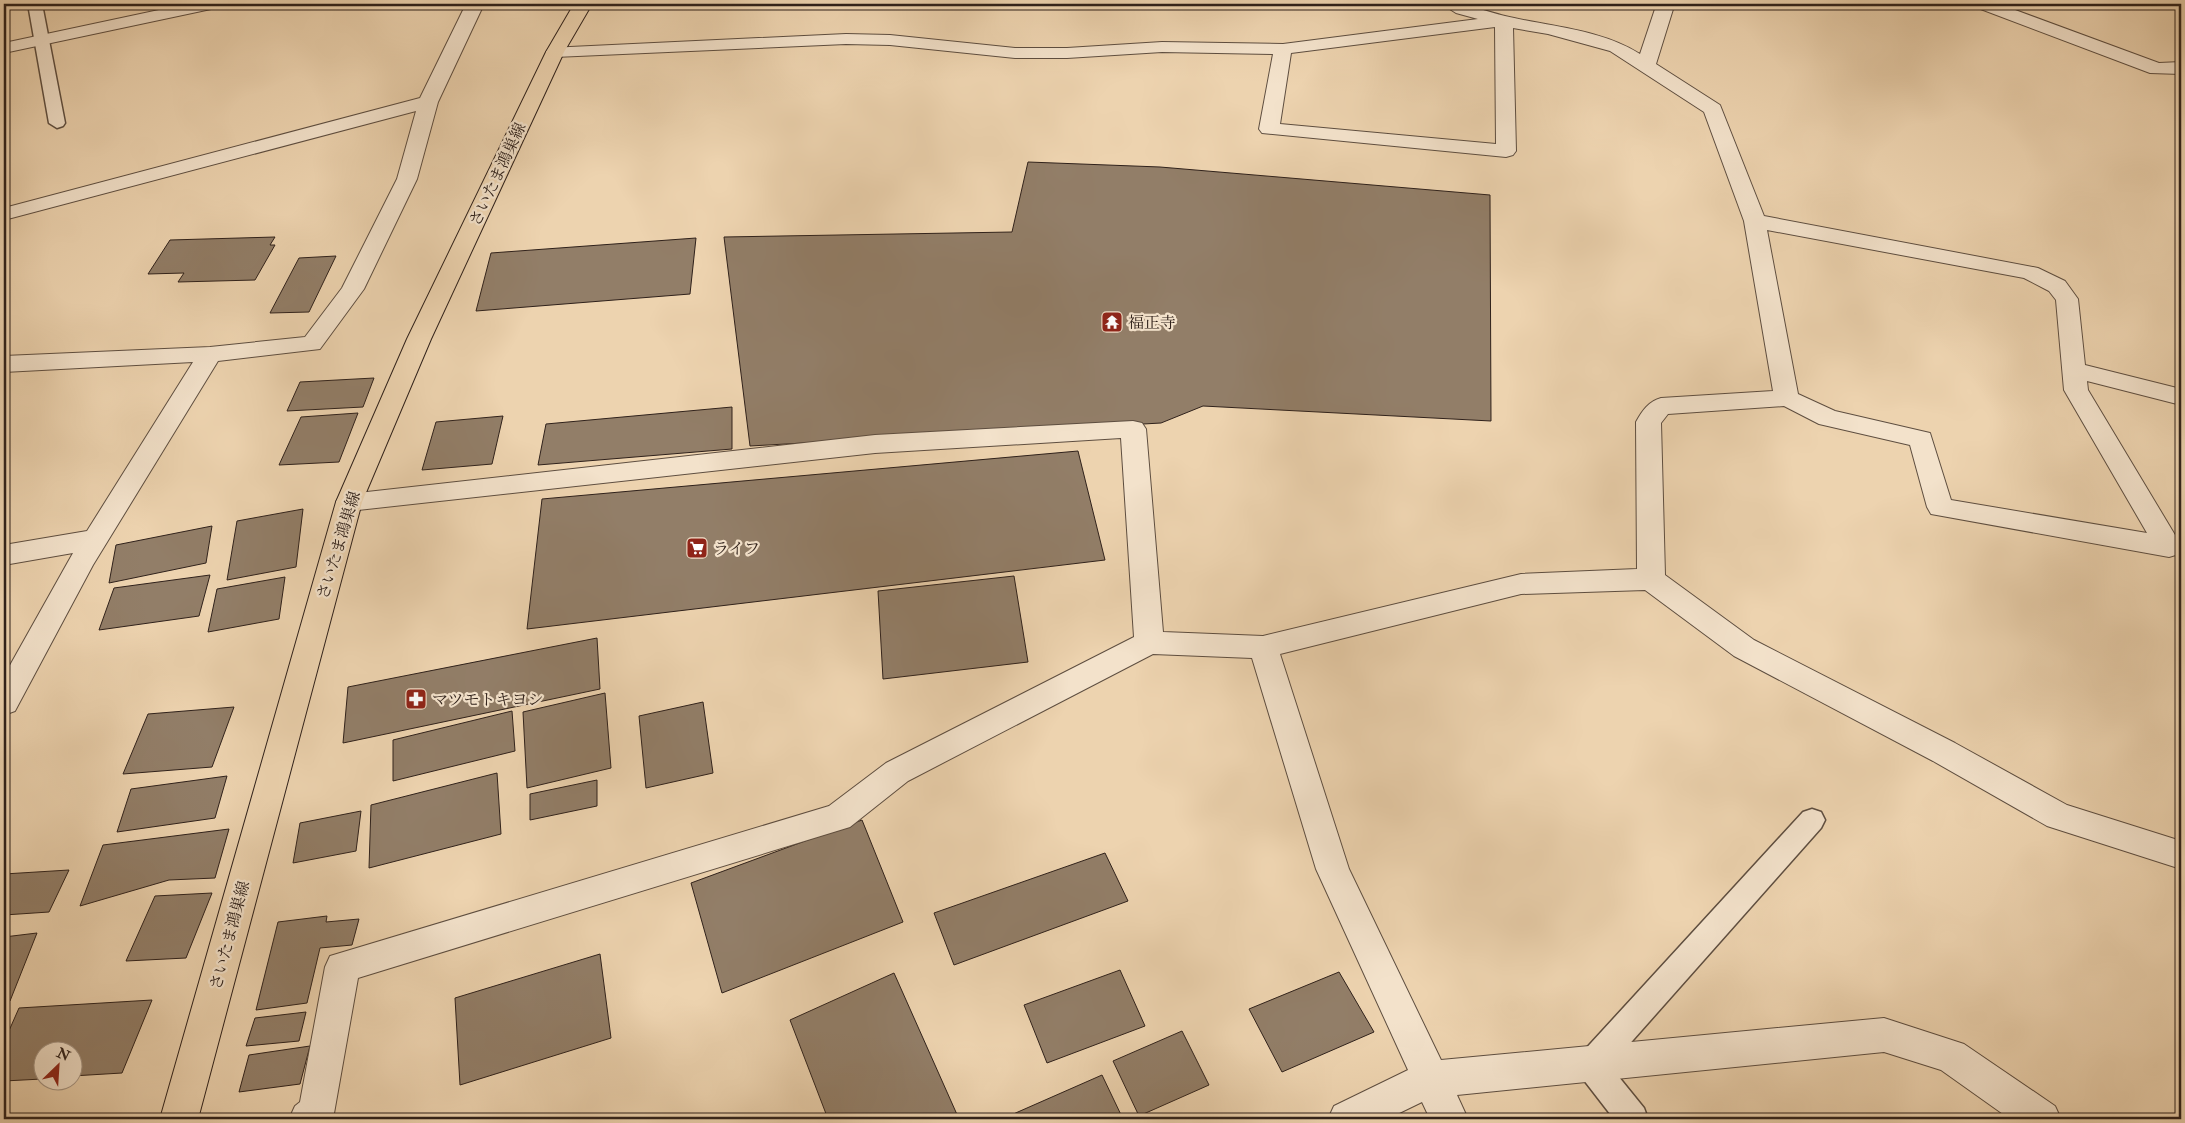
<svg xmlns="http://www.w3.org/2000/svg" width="2185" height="1123" font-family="'IM FELL Double Pica','Noto Serif JP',serif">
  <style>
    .building { fill: #927e68; stroke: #2f211b }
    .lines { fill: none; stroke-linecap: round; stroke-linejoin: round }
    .service-casing { stroke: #5e4e40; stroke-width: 3 }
    .minor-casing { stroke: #5e4e40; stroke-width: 2 }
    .primary-casing { stroke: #2f211b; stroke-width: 2 }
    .service { fill: #f3e2cb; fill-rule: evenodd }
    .minor { fill: #f3e2cb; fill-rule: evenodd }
    .primary { fill: #edd3af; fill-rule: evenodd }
    .labels { text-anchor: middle; stroke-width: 4.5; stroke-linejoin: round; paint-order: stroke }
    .street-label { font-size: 16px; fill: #2f211b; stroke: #f3e2cb }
    .poi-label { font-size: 16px; fill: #2f211b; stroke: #f3e2cb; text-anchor: start }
  </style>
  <rect width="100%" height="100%" fill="#edd3af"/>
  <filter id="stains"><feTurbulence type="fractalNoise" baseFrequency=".004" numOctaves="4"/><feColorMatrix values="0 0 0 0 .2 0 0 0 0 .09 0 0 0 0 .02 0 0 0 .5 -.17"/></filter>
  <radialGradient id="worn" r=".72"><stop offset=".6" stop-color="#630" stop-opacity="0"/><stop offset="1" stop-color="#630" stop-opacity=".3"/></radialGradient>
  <path class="building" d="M1028,162l132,5 330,28 1,226 -288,-15 -42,17 -411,23 -26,-209 288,-5z
    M275,237l-5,8h5l-20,35 -77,2 6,-9 -36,1 22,-34z
    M696,238l-6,56 -214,17 15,-58z
    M336,256l-27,56 -39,1 29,-55z
    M374,378l-11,29 -76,4 13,-29z
    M732,407v42l-194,16 8,-41z
    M358,413l-19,49 -60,3 22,-48z
    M503,416l-11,48 -70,6 14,-48z
    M1078,451l27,109 -578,69 15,-130z
    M303,509l-7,58 -69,13 10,-59z
    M212,526l-6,37 -97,20 7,-38z
    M210,575l-11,41 -100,14 15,-42z
    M1014,576l14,86 -145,17 -5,-88z
    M285,577l-6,42 -71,13 9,-43z
    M597,638l3,51 -257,54 5,-56z
    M605,693l6,75 -84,20 -4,-76z
    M703,702l10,71 -67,15 -7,-72z
    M234,707l-22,60 -89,7 25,-60z
    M512,711l3,40 -122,30v-41z
    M497,773l4,61 -132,34 2,-63z
    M227,776l-12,42 -98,14 14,-43z
    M597,780v26l-67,14v-26z
    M361,811l-5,40 -63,12 7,-40z
    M862,820l41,102 -181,71 -31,-110z
    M229,829l-14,49 -46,2 -89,26 23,-61z
    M1105,853l23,48 -174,64 -20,-52z
    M69,870l-20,42 -45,3v-41z
    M212,893l-26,65 -60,3 29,-65z
    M327,916l-1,6 33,-3 -7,26 -32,3 -13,55 -51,7 22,-88z
    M37,933l-27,68 -6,1v-65z
    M600,954l11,84 -151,47 -5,-87z
    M1120,970l25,56 -98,37 -23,-58z
    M1339,972l35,60 -92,40 -33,-63z
    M894,973l65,146h-131l-38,-99z
    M152,1000l-30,73 -50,3v-26h-30v29l-38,2v-39l15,-34z
    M306,1012l-7,29 -53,5 9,-28z
    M1182,1031l27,54 -70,31 -26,-55z
    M310,1046l-10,38 -61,8 10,-37z
    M1102,1075l21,44h-121z"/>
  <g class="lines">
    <g class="service-casing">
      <path id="service" d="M28,4h14l23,119 -2,3 -6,2 -8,-5z
        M1812,809l9,3 4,8 -4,8 -211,238 34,42 4,11h-34l-34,-44 -4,-10 4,-10 223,-243z"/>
    </g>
    <g class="minor-casing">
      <path id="minor" d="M187,4h33l-3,4 -6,1 -207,44v-10z
        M466,4h18l-46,98 -21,77 -53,110 -44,60 -102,12 -125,204 -78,146 -11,4v-39l69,-123 -69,12v-20l83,-14 106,-169 -189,10v-16l206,-9 95,-10 37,-49 55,-109 19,-68 -412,109v-12l416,-110z
        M1442,4c23,-2 42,7 63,12 46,11 95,13 135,38l16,-48 2,-2h14l2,2 -18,58 64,41 44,111 274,52 27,13 13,18 7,66 96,24v16l-94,-24 1,9 93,155 -2,9 -10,3 -238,-43 -4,-7 -17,-62 -91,-21 -35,-18 -116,8 -7,9 4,152 89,65 201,103 112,62 114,36v28l-134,-43 -114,-65 -199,-105 -89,-66 -124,4 -241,60 69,215 92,191 443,-42 80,26 91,62 6,13h-51l-69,-49 -57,-18 -427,43 11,24h-38l-8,-17 -35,17h-59l6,-13 74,-36 -92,-201 -64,-211 -99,-4 -245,127 -58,46 -492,151 -25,141h-44l6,-13 5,-4 25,-135 5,-11 499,-150 57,-43 248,-126 -13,-199 -246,15 -526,58 -9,-2 -4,-7 4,-7 535,-60 258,-14 9,2 4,6 17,203 100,4 258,-62 116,-5 -1,-147c6,-11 13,-21 25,-24l112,-7 -29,-170 -40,-109 -94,-61 -62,-17 -35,-6 3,123 -3,4 -7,2 -244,-24 -3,-4 14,-75 -111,-2 -95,6h-52l-125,-13 -44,-1 -291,13 -6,-1 -3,-4 3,-4 297,-14 44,1 125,13h52l95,-6 121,2 195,-25 -22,-6zM1495,27l1,117 -216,-20 11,-71zM1767,230l257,48 25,13 7,9 8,90 83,143 -196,-33 -21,-67 -95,-22 -37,-17z
        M1975,4h24l160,59 22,-1v12l-31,-1 -172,-65z"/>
    </g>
    <g class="primary-casing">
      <path id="primary" d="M574,4h18l-28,48 -133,287 -69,163 -164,617h-38l176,-617 71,-163 139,-287z"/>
    </g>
    <use href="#service" class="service"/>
    <use href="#minor" class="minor"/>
    <use href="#primary" class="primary"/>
  </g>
  <defs>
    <g id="temple-square" transform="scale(1.125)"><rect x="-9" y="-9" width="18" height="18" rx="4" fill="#8f2418" stroke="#f3e2cb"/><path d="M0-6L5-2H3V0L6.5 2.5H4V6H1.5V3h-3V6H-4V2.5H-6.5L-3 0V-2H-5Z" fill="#fff"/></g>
    <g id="supermarket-square" transform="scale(1.125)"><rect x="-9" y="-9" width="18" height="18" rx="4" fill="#8f2418" stroke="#f3e2cb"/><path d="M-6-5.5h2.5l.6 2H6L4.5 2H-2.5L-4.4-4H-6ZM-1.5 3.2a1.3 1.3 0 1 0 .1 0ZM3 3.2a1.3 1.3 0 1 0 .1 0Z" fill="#fff"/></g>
    <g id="pharmacy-square" transform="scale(1.125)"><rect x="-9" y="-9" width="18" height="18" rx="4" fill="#8f2418" stroke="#f3e2cb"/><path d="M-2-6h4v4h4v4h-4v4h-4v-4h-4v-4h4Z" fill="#fff"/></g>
  </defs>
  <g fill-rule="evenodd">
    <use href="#temple-square" x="1112" y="322"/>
    <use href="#supermarket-square" x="697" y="548"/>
    <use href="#pharmacy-square" x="416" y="699"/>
  </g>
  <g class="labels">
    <g class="street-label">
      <text transform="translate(497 174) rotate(-65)" y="6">さいたま鴻巣線</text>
      <text transform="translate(338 545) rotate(-73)" y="6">さいたま鴻巣線</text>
      <text transform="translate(229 935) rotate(-75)" y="6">さいたま鴻巣線</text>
    </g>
    <g class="poi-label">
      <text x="1128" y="328">福正寺</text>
      <text x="713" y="554">ライフ</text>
      <text x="432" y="705">マツモトキヨシ</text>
    </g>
  </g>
  <rect width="2185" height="1123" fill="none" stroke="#edd3af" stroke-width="20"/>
  <rect x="5" y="5" width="2175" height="1113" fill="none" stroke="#2f211b" stroke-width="2.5"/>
  <rect x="10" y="10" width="2165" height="1103" fill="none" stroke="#2f211b"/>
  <g transform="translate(58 1066) rotate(25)"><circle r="24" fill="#f3e2cb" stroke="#a59585"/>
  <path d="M0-4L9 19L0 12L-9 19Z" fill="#8f2418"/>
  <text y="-8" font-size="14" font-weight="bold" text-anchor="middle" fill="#2f211b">N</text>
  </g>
  <rect width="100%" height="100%" filter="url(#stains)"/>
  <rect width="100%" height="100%" fill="url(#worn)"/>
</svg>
